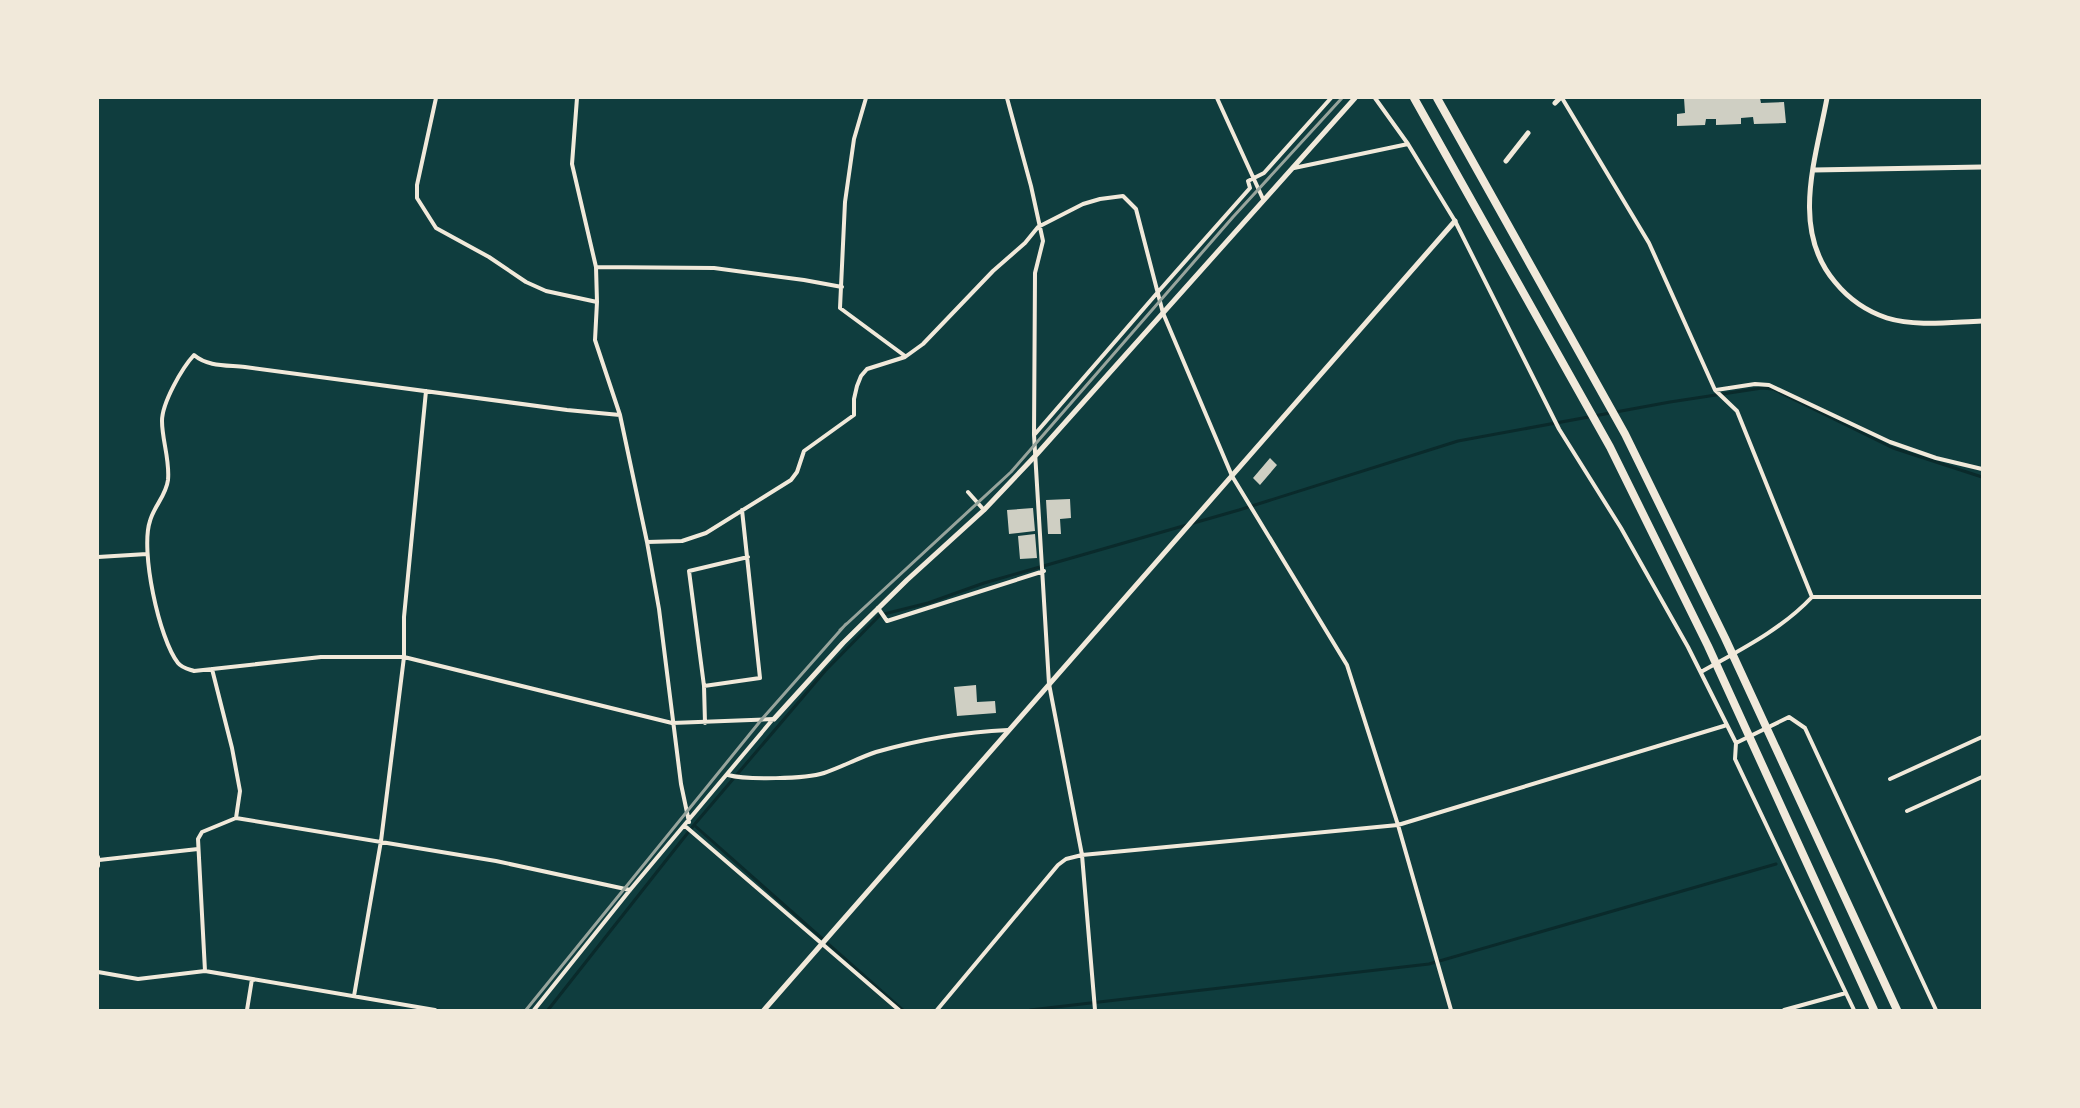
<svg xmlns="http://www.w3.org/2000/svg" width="2080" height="1108" font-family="Poppins,sans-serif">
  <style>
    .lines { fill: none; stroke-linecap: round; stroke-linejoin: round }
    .stream { stroke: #0a2a2b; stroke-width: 3 }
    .building { fill: #cfcfc3 }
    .minor { stroke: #f1e9da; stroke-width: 4 }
    .tertiary { stroke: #f1e9da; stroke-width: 5 }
    .motorway { stroke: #f1e9da; stroke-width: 8 }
    .rail { stroke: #97a49c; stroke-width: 3 }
  </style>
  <rect width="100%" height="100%" fill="#0f3d3e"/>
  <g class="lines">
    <path class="stream" d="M548,1010l146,-185
      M903,1010l-209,-185 131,-154 55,-56 48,-12 56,-20 255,-73 219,-69 212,-39 92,-14 11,1 120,59 89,29
      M1030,1010l399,-46 347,-100"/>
  </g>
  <path class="building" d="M1684,98h76l1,5 23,-1 2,21 -32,1 -1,-7 -12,1v6l-25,1v-6h-10l-1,6 -28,1v-12l8,-1z
    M1270,458l7,7 -17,20 -7,-7z
    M1070,499l1,19 -11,1 1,15h-13l-2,-34z
    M1033,508l2,23 -26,3 -2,-24z
    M1035,534l2,24 -17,1 -2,-23z
    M976,685l1,17 18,-1 1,12 -39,3 -3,-29z"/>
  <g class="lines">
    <path class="minor" d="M436,98l-19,87v13l19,30 53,29 37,25 20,9 51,11
      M577,98l-5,66 24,103 1,35 -2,38 25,75 27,127 12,67 22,175 8,38
      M866,98l-12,41 -9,63 -5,106 65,48
      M1007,98l24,88 12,55 -8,32 -1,162 15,249 33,171 13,155
      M1217,98l46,101
      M1375,98l33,46 47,77 104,208 62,99 67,119 48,96 -1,16 119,251
      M1562,98l87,145 66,147 22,21 75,186
      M1294,168l114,-24
      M596,267l118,1 90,12 38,7
      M1716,390l39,-6 14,1 121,57 46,16 46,11
      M620,415l-53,-5 -322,-43c-18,-2 -37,0 -51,-12 -12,13 -32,48 -32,66 0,19 8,39 6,59 -2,16 -14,26 -18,41 -10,29 9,118 28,142 4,5 10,6 16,8l127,-14h83l268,66 102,-4
      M1035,434l123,-142 92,-104 -2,-7 16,-8 67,-75
      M968,492l16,18
      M647,542l35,-1 24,-8 85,-53 6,-8 7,-21 50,-36v-16l3,-13 4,-10 6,-7 38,-12 18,-13 70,-73 32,-28 13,-16 45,-23 17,-5 23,-3 13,13 27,104 69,163 115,189 51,160 53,185
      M98,557l49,-3
      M878,608l9,13 157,-50
      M212,669l20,79 8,43 -4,27
      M1701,672c39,-22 80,-42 111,-75h170
      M704,686l56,-8 -18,-168
      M705,723l-1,-37 -15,-115 59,-14
      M1736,743l53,-26 16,11 131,282
      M728,775c18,5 78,4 96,-2 18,-6 34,-15 52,-21 42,-12 88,-20 132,-22
      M1890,779l92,-42
      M1907,811l75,-34
      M685,826l214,184
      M98,857v9
      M99,860l99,-11
      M205,971l-7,-132 4,-7 34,-14 260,43 134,29
      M98,972l40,7 67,-8 230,39
      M354,996l27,-155 23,-184v-40l22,-226
      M247,1010l5,-31
      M534,1010l96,-120 143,-171
      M937,1010l121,-145 8,-6 16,-4 316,-30 329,-100
      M1784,1010l62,-17"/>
    <path class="tertiary" d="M1827,98c-11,60 -37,131 8,184 13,16 31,29 52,36 29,9 65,4 95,3
      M1555,103l5,-5
      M1506,161l22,-28
      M1814,170l168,-3
      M774,719l69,-76 64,-63 77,-70 53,-56 318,-356
      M764,1010l691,-789"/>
    <path class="motorway" d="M1414,98l196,349 98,199 166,364
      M1437,98l188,336 100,204 172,372"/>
    <path class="rail" d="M840,630l171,-158 222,-255 109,-119
      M526,1010l236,-291 84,-95"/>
  </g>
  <rect width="2080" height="1108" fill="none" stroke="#f1e9da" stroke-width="198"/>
</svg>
